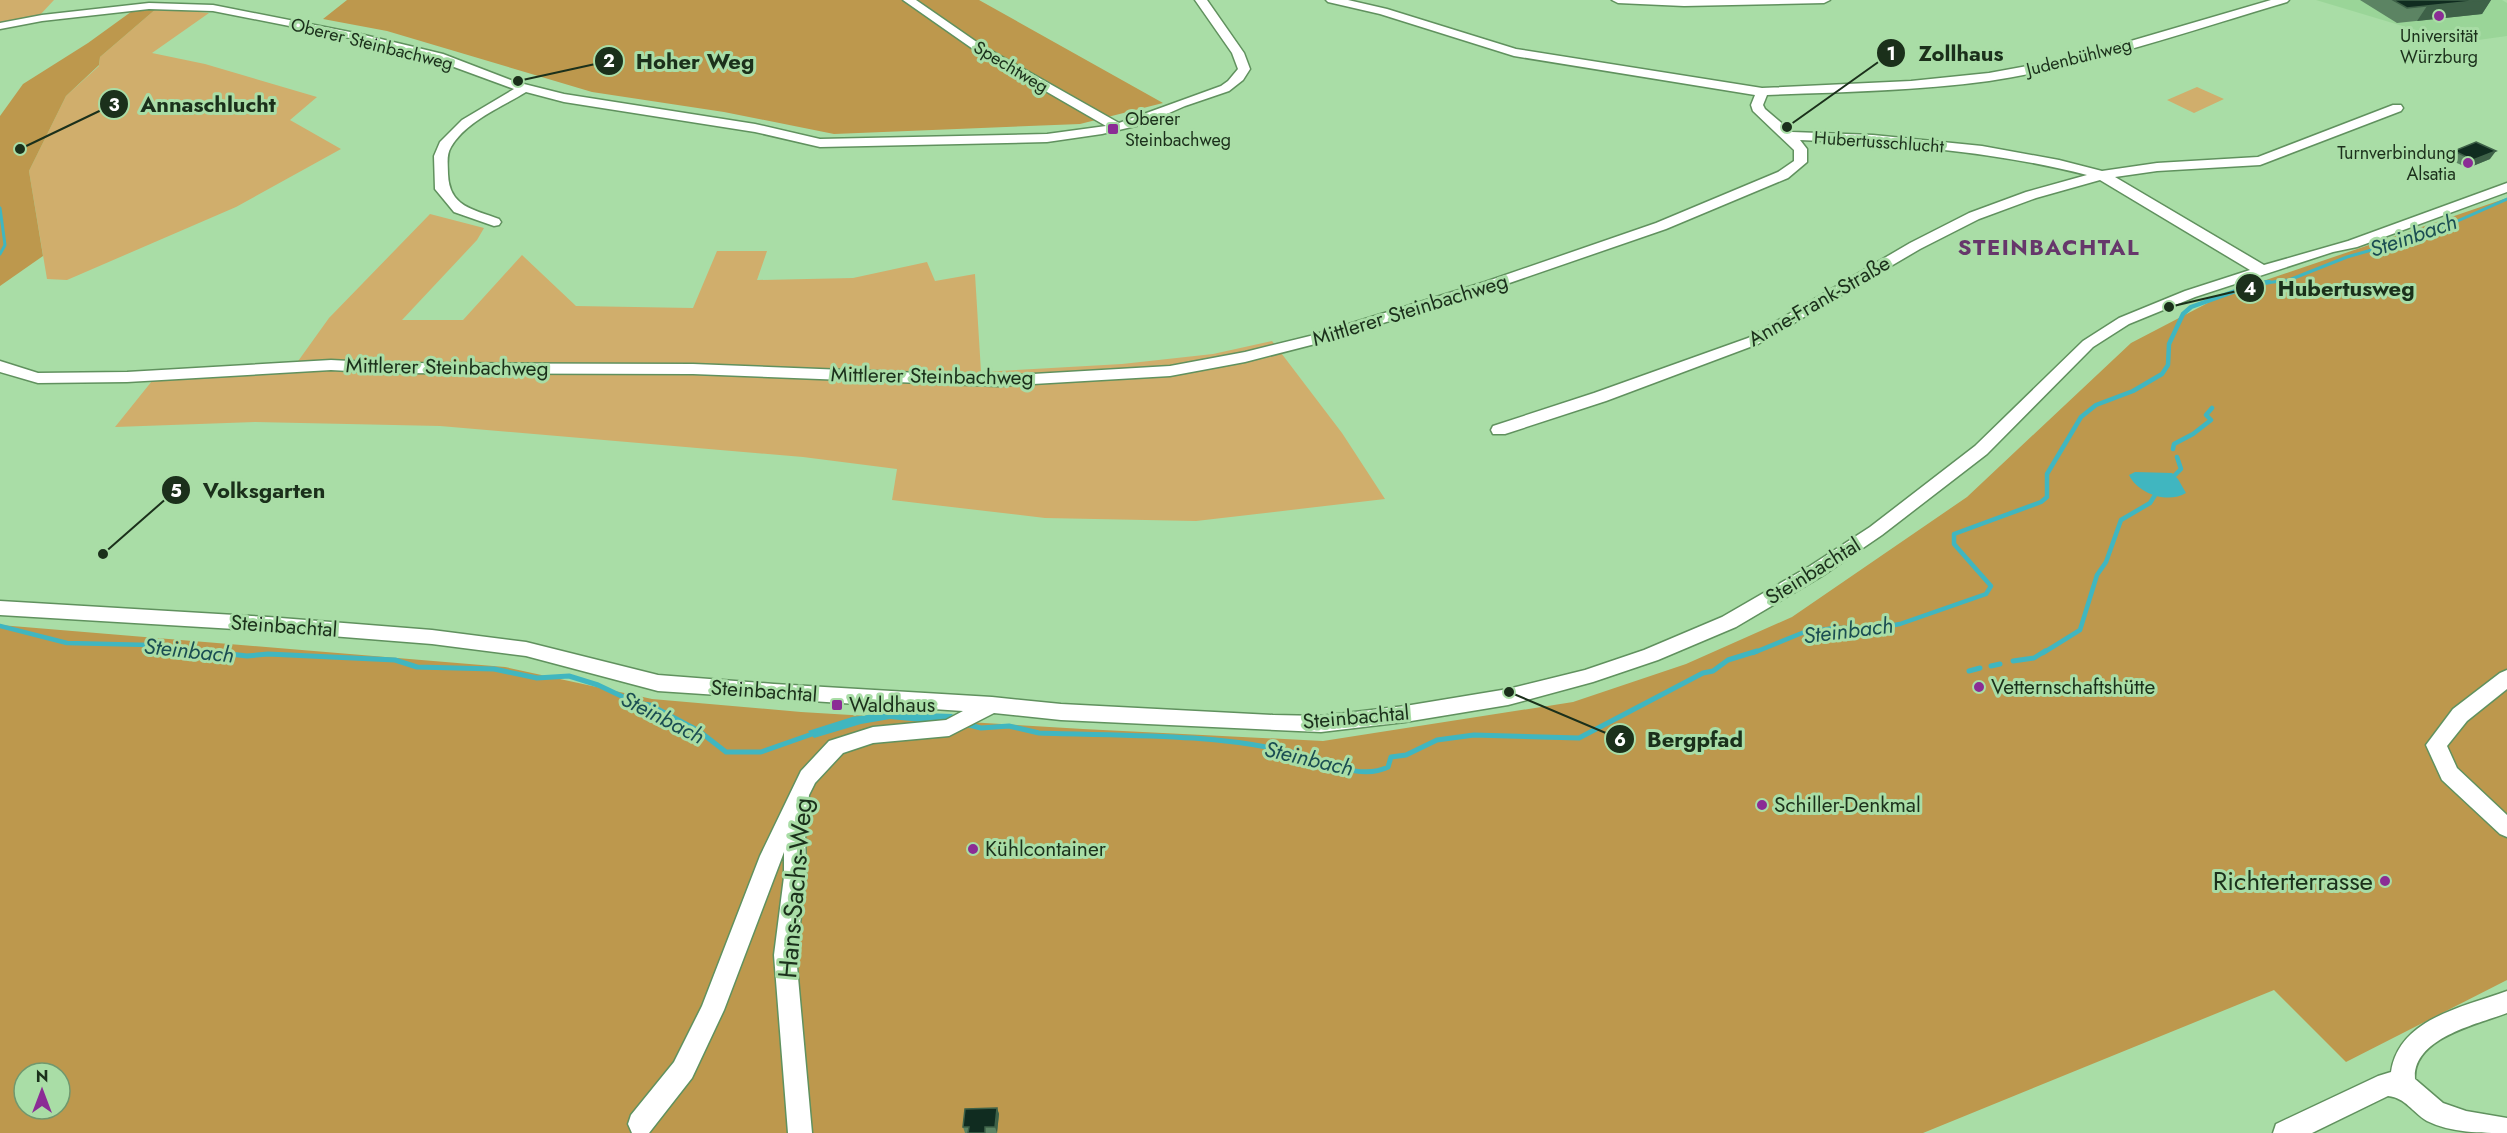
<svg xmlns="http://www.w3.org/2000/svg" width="2507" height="1133" font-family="Jost,sans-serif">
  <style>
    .built { fill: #9ad598 }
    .green { fill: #d0ae6c }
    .forest { fill: #bd984d; fill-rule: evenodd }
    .water { fill: #40b6c0 }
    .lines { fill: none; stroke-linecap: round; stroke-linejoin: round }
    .stream-far2 { stroke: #40b6c0; stroke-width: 3 }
    .stream-far1 { stroke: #40b6c0; stroke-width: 4.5 }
    .stream { stroke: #40b6c0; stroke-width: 5 }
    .street-casing { stroke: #60915e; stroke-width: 3 }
    .street { fill: #fff; fill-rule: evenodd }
    .wall { fill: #5c8463 }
    .shaded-wall { fill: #3e6148 }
    .building { fill: #102c20; stroke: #3e6148; stroke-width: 1.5 }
    .poi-dot { fill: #8b2c95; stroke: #a9dda6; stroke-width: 2 }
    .labels { text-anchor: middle; stroke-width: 6; stroke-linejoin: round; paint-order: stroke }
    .far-poi-label { font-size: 18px; fill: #1b301b; stroke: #a9dda6 }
    .far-street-label { font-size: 18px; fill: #1b301b; stroke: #a9dda6 }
    .street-label { font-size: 21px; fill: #1b301b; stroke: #a9dda6 }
    .poi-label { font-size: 21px; fill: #1b301b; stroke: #a9dda6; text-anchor: start }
    .water-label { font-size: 22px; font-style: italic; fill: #1a4d52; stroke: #a9dda6 }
    .far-district-label { font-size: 22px; font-weight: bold; letter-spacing: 1.5px; fill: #66376b; stroke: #a9dda6 }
    .near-poi-label { font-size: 26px; fill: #1b301b; stroke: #a9dda6; text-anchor: end }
    .near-street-label { font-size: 26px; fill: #1b301b; stroke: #a9dda6 }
    .leader { fill: none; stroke: #1b301b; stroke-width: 2 }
    .callout-dot { fill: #1b301b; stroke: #a9dda6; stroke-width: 2 }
    .mark-label { font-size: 18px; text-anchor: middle; font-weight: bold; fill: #fff }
    .callout-label { font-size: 22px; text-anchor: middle; font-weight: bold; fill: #1b301b; stroke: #a9dda6; stroke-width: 6; stroke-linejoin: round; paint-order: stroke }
  </style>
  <rect width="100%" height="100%" fill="#a9dda6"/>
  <path class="built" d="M2316,0h186l5,3v33l-36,5 -55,-11z"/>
  <path class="green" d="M0,0h54l-15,16 -39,9z
    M157,8l52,5 -57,40 53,11 112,33 -27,23 51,29 -105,58 -169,73 -20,-1 -18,-108 37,-75 33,-30 1,-9z
    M2197,87l27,12 -30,14 -27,-13z
    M430,214l54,14 -7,12 -75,80h61l59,-65 54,51 117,2 24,-57h50l-10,29 96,-2 74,-16 8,19 40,-7 6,98 141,-8 91,-10 59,-13 70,92 43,66 -189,22 -151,-3 -153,-18 5,-31 -94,-12 -363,-31 -185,-4 -140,5 41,-51 140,-12 33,-46z"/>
  <path class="forest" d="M347,0h632l184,103 -83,21 -246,10 -110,-22 -132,-20 -205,-61 -64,-12z
    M157,8l-57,49 -1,8 -33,31 -37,75 14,85 -43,30v-170l23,-32 65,-41 47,-34z
    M2507,198v782l-161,82 -72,-72 -351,143h-1923v-508l505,42 147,32 149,13 282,17 240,12 250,-39 113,-38 106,-47 175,-120 164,-154 94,-49zM24,1073h36v36h-36z"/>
  <path class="water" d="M2135,472l37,1 6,6 8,14c-18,11 -48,1 -57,-18z
    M890,712l63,2 -9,10 -54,-5 -29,5 -47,14 -6,-7 44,-14z"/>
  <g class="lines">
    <path class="stream-far2" d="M0,208l5,37 -5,9
      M2257,284l32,-4 58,-23 81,-23 79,-35"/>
    <path class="stream-far1" d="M2173,449l1,-5 19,-10 18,-14 -5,-5 6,-7
      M2172,478l9,-9 -4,-12
      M0,626l67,17 83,2 69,8
      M1753,653l49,-20 32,-5h43l23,-4 86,-30 5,-8 -37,-42v-10l87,-32 6,-5v-23l34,-57 15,-12 37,-14 29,-17 6,-9 1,-21 14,-30 8,-7 64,-23 14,-2
      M2043,653l37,-23 17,-55 9,-13 15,-42 29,-17 7,-11"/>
    <path class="stream" d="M205,651l42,5 21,-2 127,6 22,7 77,2 43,9 32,-2 29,9 38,18 14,2 49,26 27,21h35l54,-19
      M2013,661l21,-3 11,-7
      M1991,666l9,-2
      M1969,671l11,-3
      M965,724l16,4 28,-2 30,7c84,3 170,0 252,19 30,6 67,30 97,15l3,-10 15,-2 31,-15 37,-5 105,3 124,-65 10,-2 15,-11 29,-9"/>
    <g class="street-casing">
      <path id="street" d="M903,0h13l65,45 138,78 102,-37 7,-5 10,-12 -6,-16 -37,-53h12l37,53 6,16 -7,11 -14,11 -44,15 -41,18 -42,10 -55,8 -227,5 -65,-15 -191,-30 -38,-10c-24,15 -60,29 -75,55 -5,8 -3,18 -3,27 1,33 25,35 51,45l2,3 -2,3 -5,1 -40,-14 -19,-23 -1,-33 6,-14 22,-22 52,-31 -79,-29 -75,-20 -147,-29 -64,-2 -107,12 -42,8v-6l42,-8 107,-12 64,2 147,29 83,20 73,28 48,12 191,30 65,15 227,-5 59,-8 -133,-77z
        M1326,0h22l39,9 129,40 246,39 149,-7 78,-8 87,-16 195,-57h18l-2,2c-98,29 -197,64 -298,79 -74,10 -148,11 -222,14l-4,10 2,4 27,23 81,3 109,11 77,14 43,11 55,-8 101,-6 135,-52h8l2,3 -2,3 -141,54 -103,6 -42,6 149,88 84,-24 159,-58v9l-150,55 -24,5 -138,45 -66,27 -36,23 -106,107 -105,81 -60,41 -86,51 -78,33 -65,22 -85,23 -103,17 -84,10 -260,-12 -67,-7 -45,23 -76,7 -30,10 -28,30 -6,12 -4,37 1,45 -10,78 16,178h-24l-14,-178 10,-78v-25l-60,158 -32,68 -43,55h-17l-4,-9 3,-9 43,-53 28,-56 58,-150 41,-85 28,-30 44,-14 73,-7 17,-9 -305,-20 -132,-35 -94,-12 -164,-13 -268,-16v-14l268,16 164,13 94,12 132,33 116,9 218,13 69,7 212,11 48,1 84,-10 103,-17 77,-19 59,-20 78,-33 88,-51 60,-39 105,-81 108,-105 36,-23 66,-27 65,-21 -150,-90 -64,18 -57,21 -59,30 -162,95 -152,57 -101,33h-12l-2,-4 2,-4 101,-33 154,-55 162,-95 59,-30 57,-21 61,-17c-94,-24 -191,-31 -287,-35l7,9v13l-19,16 -122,51 -171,59 -176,55 -74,19 -75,14 -172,10 -305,-12 -306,-1 -56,-3 -204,12 -89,1 -38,-11v-11l38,12 89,-1 204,-12 56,3 306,1 305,12 172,-10 75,-14 65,-16 175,-54 171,-59 122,-51 16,-11v-11l-41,-39 -2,-6 4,-10 -241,-39 -134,-42 -52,-12z
        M1612,0h218l-6,3 -140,3 -66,-3z
        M2507,670v19l-40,32 -20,25 10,22 50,47v22l-7,-3 -58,-54 -16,-35 27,-36 47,-36z
        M2507,991v22c-29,11 -95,25 -92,66l28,24 23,8 41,7v15c-26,0 -56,0 -80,-12 -15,-9 -21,-23 -39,-25l-76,37h-39l3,-9 102,-48 13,-4c8,-54 73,-65 116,-81z"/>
    </g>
    <use href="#street" class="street"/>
  </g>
  <path class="wall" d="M2360,0h131l-9,14 -85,9z
    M2454,151l36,8 -22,9 -20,-9z
    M997,1108l2,6 -2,19h-32l-2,-6z"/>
  <path class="shaded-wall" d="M2484,0h7l-9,14 -65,7 10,-15z
    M2496,151l-6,8 -22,9 5,-8z
    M997,1108l2,6 -2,19 -2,-6z"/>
  <path class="building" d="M2393,0h91l-77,8z
    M2476,142l20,9 -23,9 -19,-9z
    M997,1108l-2,19h-10v6h-17l1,-6h-6l2,-18z"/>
  <g class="poi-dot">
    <circle cx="2439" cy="16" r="6"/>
    <rect x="1107" y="123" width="12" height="12" rx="3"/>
    <circle cx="2468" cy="163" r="6"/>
    <circle cx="1979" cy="687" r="6"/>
    <rect x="831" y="699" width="12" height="12" rx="3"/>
    <circle cx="1762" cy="805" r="6"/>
    <circle cx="973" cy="849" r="6"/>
    <circle cx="2385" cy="881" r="6"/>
  </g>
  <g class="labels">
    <g class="far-poi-label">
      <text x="2439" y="42">Universität<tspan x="2439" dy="21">Würzburg</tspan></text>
      <text x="1125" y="125" text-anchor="start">Oberer<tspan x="1125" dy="21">Steinbachweg</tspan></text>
      <text x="2456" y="159" text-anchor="end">Turnverbindung<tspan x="2456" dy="21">Alsatia</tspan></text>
    </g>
    <g class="far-street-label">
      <text transform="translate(372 44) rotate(14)" y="6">Oberer Steinbachweg</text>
      <text transform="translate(2079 57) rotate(-14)" y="6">Judenbühlweg</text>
      <text transform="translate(1011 67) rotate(31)" y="6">Spechtweg</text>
      <text transform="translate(1879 142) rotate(4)" y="6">Hubertusschlucht</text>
    </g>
    <g class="street-label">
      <text transform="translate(1819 301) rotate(-30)" y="7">Anne-Frank-Straße</text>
      <text transform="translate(1410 310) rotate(-17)" y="7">Mittlerer Steinbachweg</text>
      <text transform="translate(447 367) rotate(1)" y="7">Mittlerer Steinbachweg</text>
      <text transform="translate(932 376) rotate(1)" y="7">Mittlerer Steinbachweg</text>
      <text transform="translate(1813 571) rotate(-32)" y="7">Steinbachtal</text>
      <text transform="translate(284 626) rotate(4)" y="7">Steinbachtal</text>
      <text transform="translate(764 691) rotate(4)" y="7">Steinbachtal</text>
      <text transform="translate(1356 717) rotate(-5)" y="7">Steinbachtal</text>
    </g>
    <g class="poi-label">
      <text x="1991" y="694">Vetternschaftshütte</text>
      <text x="849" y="712">Waldhaus</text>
      <text x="1774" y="812">Schiller-Denkmal</text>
      <text x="985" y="856">Kühlcontainer</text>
    </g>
    <g class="water-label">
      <text transform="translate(2413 235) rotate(-19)" y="8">Steinbach</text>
      <text transform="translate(1848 630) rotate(-7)" y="8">Steinbach</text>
      <text transform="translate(189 650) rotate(6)" y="8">Steinbach</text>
      <text transform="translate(663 717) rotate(27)" y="8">Steinbach</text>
      <text transform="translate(1309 758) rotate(13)" y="8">Steinbach</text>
    </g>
    <g class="far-district-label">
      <text x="2049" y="255">STEINBACHTAL</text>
    </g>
    <g class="near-poi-label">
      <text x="2373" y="890">Richterterrasse</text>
    </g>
    <g class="near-street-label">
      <text transform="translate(795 888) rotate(-85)" y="9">Hans-Sachs-Weg</text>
    </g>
  </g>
  <path class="leader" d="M1787 127L1891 53M518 81L609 61M20 149L114 104M2169 307L2250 288M103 554L176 490M1509 692L1620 739"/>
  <g class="callout-dot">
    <circle cx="1787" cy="127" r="6"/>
    <circle cx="518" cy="81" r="6"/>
    <circle cx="20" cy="149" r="6"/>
    <circle cx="2169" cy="307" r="6"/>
    <circle cx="103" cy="554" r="6"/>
    <circle cx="1509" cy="692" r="6"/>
    <circle cx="1891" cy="53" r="15"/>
    <circle cx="609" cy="61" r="15"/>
    <circle cx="114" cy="104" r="15"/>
    <circle cx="2250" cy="288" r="15"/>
    <circle cx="176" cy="490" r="15"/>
    <circle cx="1620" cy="739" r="15"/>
  </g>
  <g class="mark-label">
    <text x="1891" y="60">1</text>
    <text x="609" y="67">2</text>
    <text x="114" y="111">3</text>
    <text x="2250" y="295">4</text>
    <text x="176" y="497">5</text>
    <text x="1620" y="746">6</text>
  </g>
  <g class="callout-label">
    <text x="1961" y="61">Zollhaus</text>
    <text x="695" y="69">Hoher Weg</text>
    <text x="208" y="112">Annaschlucht</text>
    <text x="2346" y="296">Hubertusweg</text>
    <text x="264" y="498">Volksgarten</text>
    <text x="1695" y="747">Bergpfad</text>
  </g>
  <g transform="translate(42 1091)"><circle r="28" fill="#a9dda6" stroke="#70986e" stroke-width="1.5"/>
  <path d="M0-4.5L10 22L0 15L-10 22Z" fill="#8b2c95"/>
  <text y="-9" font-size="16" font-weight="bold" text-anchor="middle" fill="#1b301b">N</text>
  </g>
</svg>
